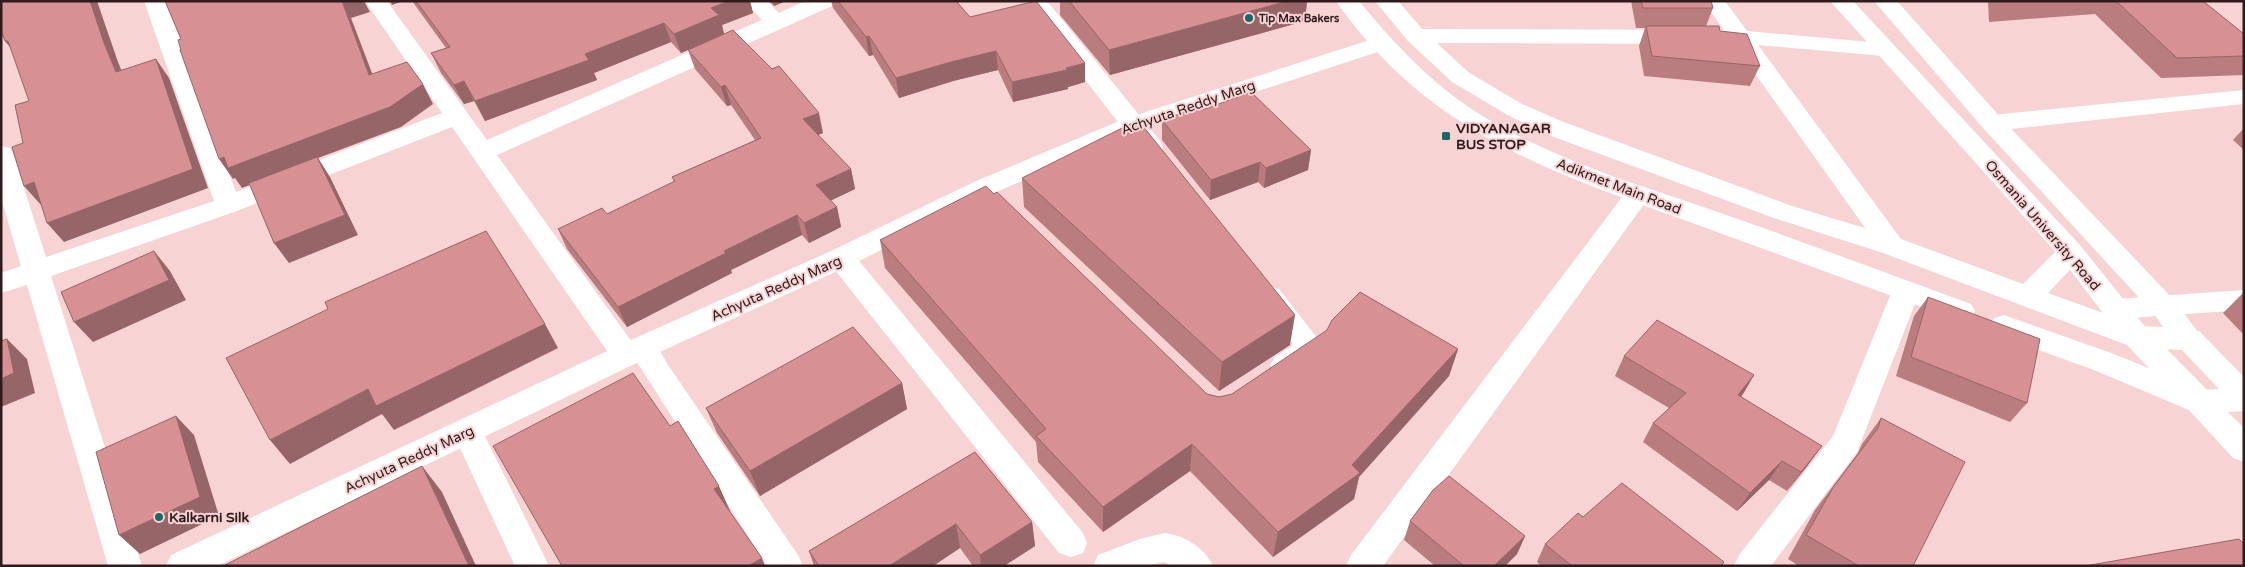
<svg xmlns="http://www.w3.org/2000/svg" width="2245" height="567" font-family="'Varela Round',sans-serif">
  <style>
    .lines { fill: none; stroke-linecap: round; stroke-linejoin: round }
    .minor { fill: #fff; fill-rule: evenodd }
    .tertiary { fill: #fff; fill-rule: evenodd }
    .secondary { fill: #fff; fill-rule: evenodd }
    .primary { fill: #fff; fill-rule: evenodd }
    .wall { fill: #b97c7f }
    .shaded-wall { fill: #966568 }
    .building { fill: #d79094; stroke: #966568 }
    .poi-dot { fill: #1b6869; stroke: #f7d3d4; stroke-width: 2 }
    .labels { text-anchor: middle; stroke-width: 4; stroke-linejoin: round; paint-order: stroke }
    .far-poi-label { font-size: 11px; font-weight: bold; fill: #301b1c; stroke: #f7d3d4; text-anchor: start }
    .street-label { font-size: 14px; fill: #301b1c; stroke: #f7d3d4 }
    .poi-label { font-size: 14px; font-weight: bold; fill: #301b1c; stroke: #f7d3d4; text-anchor: start }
  </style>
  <rect width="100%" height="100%" fill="#f7d3d4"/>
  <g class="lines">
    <path class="minor" d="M144,1h22l70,191 206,-79 -77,-112h22l100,139 275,-120 -18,-19h23l12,12 26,-12h30l-3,5 -335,149 135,187 11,-6 10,3 15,26 130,190 5,11h-36l-130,-204 -11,5 -10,-3 -164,-237 -215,84 -186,65 91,290h-34l-81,-281 -26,8v-20l20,-7 -20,-68v-52l9,2 3,6 33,103 168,-56z
      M1024,1h23l113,140 3,6 -3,6 -9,2 -9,-2z
      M1703,1h22l22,30 145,13 3,5 -3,5 -8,2 -126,-11 143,194 4,7 -4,7 -9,2 -9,-2 -149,-209 -318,-1 -8,-2 -3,-5 3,-5 8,-2 308,1z
      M2244,90v14l-252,27 -9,-3 -3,-5 3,-5 9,-3z
      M1638,185l9,3 4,6 -4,6 -264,366h-37l5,-11 278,-367z
      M841,248l10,3 232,282 4,10 -4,10 -12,4 -12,-4 -228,-288 -3,-7 3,-7z
      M1906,281l10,3 4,7 -63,161 -86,114h-37l5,-11 94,-119 59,-145 4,-7z
      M1269,286l10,3 46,59c-6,11 -25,26 -39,28 -3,0 -8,-2 -11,-3l-5,-8 5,-8 18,-12 -38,-49 4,-7z
      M2244,290v20l-129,9 -10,-3 -4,-7 4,-7 10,-3z
      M467,419l11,3 71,144h-34l-63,-135 4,-9z
      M1164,533c20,2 40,14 49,33h-41l-8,-4 -18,4h-53l5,-11 42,-16z"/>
    <path class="tertiary" d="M1382,36l8,2 3,5 -3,5 -248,81 -148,64 -143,72 -198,90 -436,211h-51l5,-11 462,-216 198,-88 145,-70 148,-62z"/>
    <path class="secondary" d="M1830,1h23l227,244 67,84 64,65 4,8 -4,8 -11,4 -11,-4 -62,-65 -65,-86z
      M1874,1h23l104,117 173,182 29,39 -4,8c-24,7 -32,-16 -45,-33l-171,-186z"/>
    <path class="primary" d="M1336,1h23c32,39 66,76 108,105 76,51 166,77 251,106 85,30 169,61 253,92l4,7 -4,7 -10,3 -10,-3c-81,-30 -163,-60 -245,-90 -147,-54 -275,-90 -370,-227z
      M1375,1h23l26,30 44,41 54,32 39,17 231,85 109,33 122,45 39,-39 9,-3 9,3 4,7 -4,7 -32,34 91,33 50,2 10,3 45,46v34l-16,1 16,16v34l-11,-4 -44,-48 -95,-40 -100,-36 -4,-8 4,-8 10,-3 110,39 88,36 17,-1 -37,-39 -45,-2 -10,-3 -244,-92 -109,-35 -231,-85 -37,-19 -54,-32 -44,-41z"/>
  </g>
  <path class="wall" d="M412,1h338l3,12 -31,12 2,9 99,99 -5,2 33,34 4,20 -25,12 7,6 4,20 -32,16 -7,-8 -71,35 1,3 -105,54 -60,-78 -9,-20 49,-15 67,-32 -2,-5 83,-37 -24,-35 -4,1 -32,-37 -7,-19 -7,3 -10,-11 -77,31 3,7 -112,41 -11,-20 -10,3 -23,-31 -10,-20 15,-5z
    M769,1h17l-12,5z
    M831,1h125l14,16 115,65 -17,5v2l-55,13 -15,-32 -45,11 -54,17 -26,-43 -4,1 -36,-48z
    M1060,1h247l-2,20 -195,54 -50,-60z
    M1631,1h80l2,7 -7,18 14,5 40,35 -10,20 -106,-10 -5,-30 6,-18h-9z
    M1988,1h215l41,33v41l-83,3 -66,-64 -106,8z
    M1202,110l109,40 -3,20 -44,18 -6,-6 -48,18 -48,-60v-20z
    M2244,128v22l-11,-10z
    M1022,178l268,167 -71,46 -195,-184z
    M880,240l327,154 12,3 239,-48 -9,27 -90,101 -5,22 -81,58 -83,-86 -87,61 -65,-70 -2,-20 -151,-174z
    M2243,293h1v42l-21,-22z
    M1928,297l99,106 -17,19 -114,-46 18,-60z
    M1624,356l130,19 -13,22 67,68 -21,26 -18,-11 -32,31 -94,-69 10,-19 16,-15 -54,-32z
    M902,383l5,26 -147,87 -43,-63 -11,-25z
    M1881,418l32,148h-114l-11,-7 27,-49 43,-57 4,-9z
    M975,452l57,70 3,24 -31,20h-31l-13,-18 -27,18h-119l-5,-15z
    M1583,517l141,45 -2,4h-181l-4,-4 8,-18z
    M1410,521l115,15 -8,18 -12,12h-70l-31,-26z"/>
  <path class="shaded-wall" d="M90,1h7l21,61 12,29 -14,-19 -12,-29z
    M342,1h22l6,11 -19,6 29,76 -11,-19z
    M390,1h13l-11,4z
    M729,1h21l3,12 -31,12 2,9 -43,19 -7,-19 37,-26z
    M773,1h13l-12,5z
    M1288,1h19l-2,20 -195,54 -1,-25z
    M664,23l7,19 -77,31 3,7 -112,41 -10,-20 110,-47z
    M869,36l4,19 -4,1 -3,-19z
    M5,41h3l12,19z
    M996,51l2,19 -45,11 -54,17 -3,-20 55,-16z
    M156,59l13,19 39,110 -144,54 -17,-19z
    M1085,63v19l-17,5v2l-55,13 -1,-20z
    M464,81l10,20 -10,3 -10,-19z
    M423,84l10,20 -32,23 -83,31 12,19 28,58 -69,28 -15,-20 44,-85 -76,30 -7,-10 -2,1 -14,-20z
    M725,85l6,20 -4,1 -6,-19z
    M819,113l4,20 -15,6 -5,-20z
    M1311,150l-3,20 -44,18 2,-20z
    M1260,162l-2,20 -48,18 1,-20z
    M851,169l4,20 -34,16 -5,-20z
    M34,182l16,19 -9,4 -17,-19z
    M837,207l4,20 -32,16 -5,-20z
    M797,215l5,20 -71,35 1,3 -105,54 -9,-20 106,-56z
    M154,251l16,20 16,29 -93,42 -19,-20z
    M1295,315l-5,30 -71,46 3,-29z
    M545,324l13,24 -164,82 -12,-16 -92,50 -20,-24 98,-51z
    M7,339l20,20 8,34 -34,14v-28z
    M1458,349l-9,27 -90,101 -5,22 -81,58 5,-25 74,-67z
    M1754,375l-11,19 -17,21 12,-20z
    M902,383l5,26 -147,87 -10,-25z
    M176,416l18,19 25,81 -79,38 -21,-19z
    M1192,444l-2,27 -87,61v-25z
    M1822,446l-14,19 -21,26 14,-19z
    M1782,461l-13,19 -32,31 13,-18z
    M422,466l20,26 34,74h-7z
    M719,486l12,27 -17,-24z
    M1032,522l3,24 -31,20h-23l-1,-11z
    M956,524l4,24 -27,18h-44z
    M1525,536l-8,18 -12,12h-11z
    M762,558l3,8h-17z"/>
  <path class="building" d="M1,1h89l14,42 12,29 40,-13 37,110 -146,54 -13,-41 -10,4 -12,-39 11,-4 -8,-38 14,-4 -21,-60h-3l-4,-11z
    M165,1h177l27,74 38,-13 16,22 -33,23 -162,61 -4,-11 -5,2 -39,-109h1l-3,-10 3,-1z
    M416,1h313l-18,7 8,7 -45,19 -10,-11 -79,31 4,6 -114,41 -11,-20 -10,4 -23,-32 19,-6z
    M838,1h118l14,16 66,-16 49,62 -19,5 1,2 -55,12 -16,-31 -45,11 -55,16 -27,-42 -3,1z
    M1069,1h219l-179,49z
    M1641,1h70l2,7h-70z
    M2116,1h87l41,33v22l-67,2z
    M1646,26h73l1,5 27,3 13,32 -108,-10z
    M733,30l39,39 7,-3 40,47 -16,6 48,50 -35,16 21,22 -33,16 -7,-8 -73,36 2,2 -108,54 -60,-78 44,-21 5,6 68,-33 -3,-4 89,-39 -36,-53 -4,2 -33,-37z
    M1251,92l60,58 -45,18 -6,-6 -49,18 -49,-60 37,-13 3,3z
    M1138,120l157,195 -73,47 -200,-184z
    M317,157l28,58 -71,28 -25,-60z
    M986,186l8,8 3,-2 210,202 12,3 13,-3 95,-64 5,-10 28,-28 98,57 -106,116 8,8 -82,59 -86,-88 -89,63 -67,-71 10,-7 -166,-189z
    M486,231l59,93 -169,82 -8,-17 -98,51 -44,-82 102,-49 -3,-7z
    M154,251l15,29 -95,42 -13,-30z
    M1928,297l112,42 -13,64 -116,-46z
    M1657,320l97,55 -16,20 84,51 -21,26 -19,-11 -32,32 -97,-70 33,-30 -62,-37z
    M853,327l49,56 -152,88 -44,-63z
    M7,339l7,34 -13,6v-38z
    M633,373l37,53 8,-5 41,65 -5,3 48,69 -14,8h-186l-69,-120z
    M176,416l24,81 -81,38 -23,-83z
    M1881,418l84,44 -52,104h-54l-53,-31 28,-49 44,-58z
    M975,452l57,70 -52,33 -24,-31 -67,42h-70l-10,-15z
    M422,466l47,100h-244v-1z
    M1449,476l76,60 -31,30h-30l-54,-45 23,-31z
    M1622,483l102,79 -3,4h-149l-27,-22 33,-31 5,4z
    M2239,539l5,5v22h-159z"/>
  <g class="poi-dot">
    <circle cx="1249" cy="18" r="5"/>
    <rect x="1441" y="131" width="10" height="10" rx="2.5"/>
    <circle cx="159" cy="517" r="5"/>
  </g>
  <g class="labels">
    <g class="far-poi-label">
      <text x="1259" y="22">Tip Max Bakers</text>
    </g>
    <g class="street-label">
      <text transform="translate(1188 107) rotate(-19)" y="5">Achyuta Reddy Marg</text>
      <text transform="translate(1619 186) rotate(21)" y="5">Adikmet Main Road</text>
      <text transform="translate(2043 225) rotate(49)" y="5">Osmania University Road</text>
      <text transform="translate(776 288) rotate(-24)" y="5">Achyuta Reddy Marg</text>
      <text transform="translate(409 459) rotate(-25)" y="5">Achyuta Reddy Marg</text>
    </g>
    <g class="poi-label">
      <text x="1456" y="133">VIDYANAGAR<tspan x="1456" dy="16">BUS STOP</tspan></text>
      <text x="169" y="522">Kalkarni Silk</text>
    </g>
  </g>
  <rect width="2245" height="567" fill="none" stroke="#301b1c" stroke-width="5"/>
</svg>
